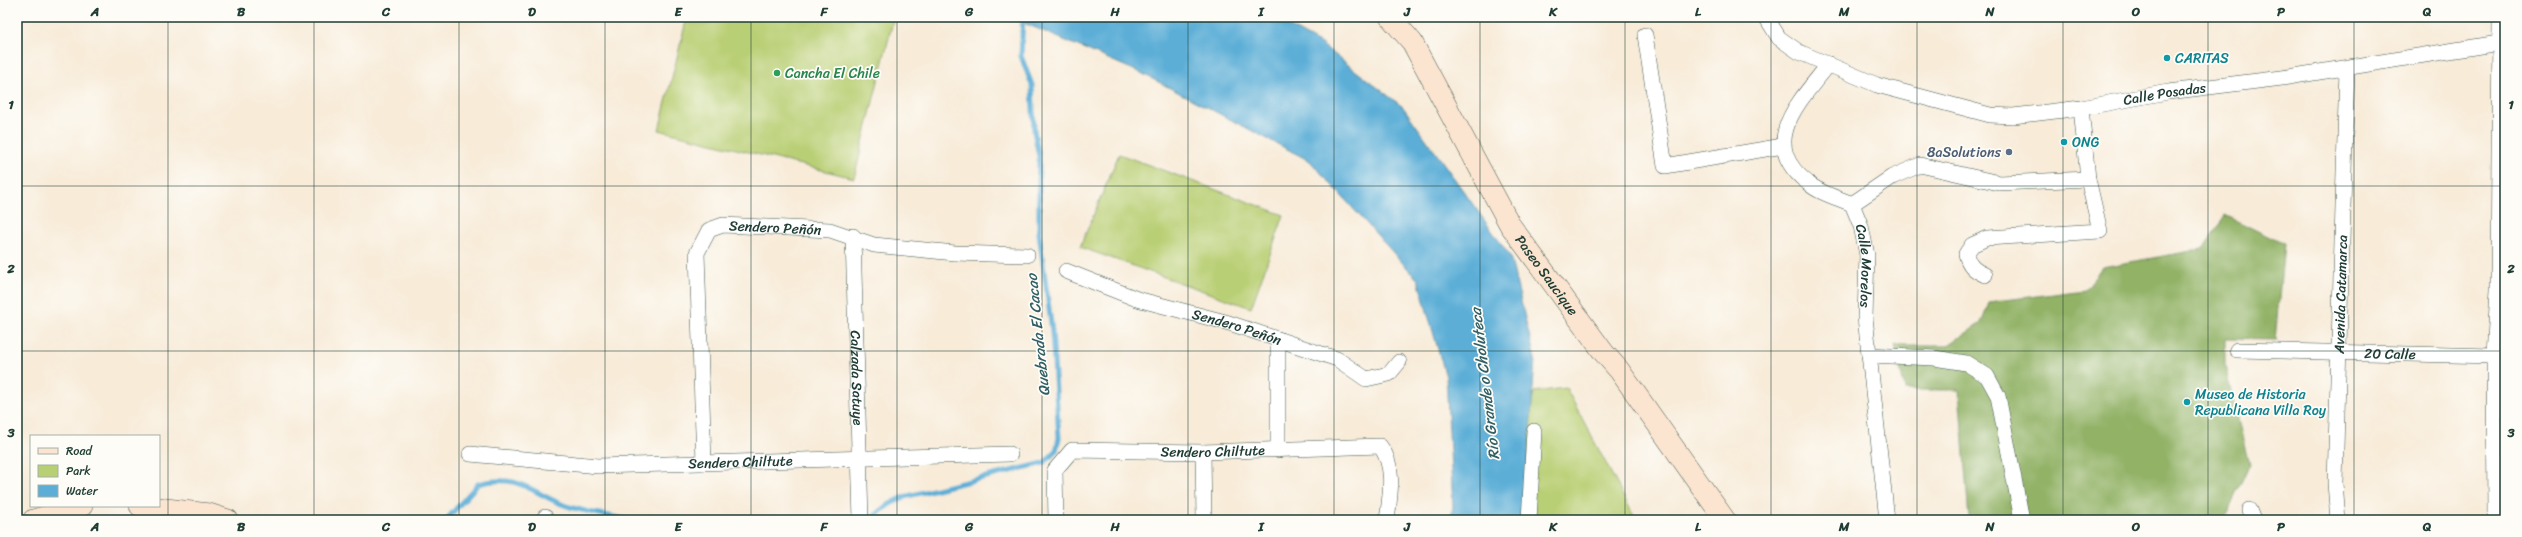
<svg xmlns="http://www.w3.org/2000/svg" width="2522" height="537" font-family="Sriracha,sans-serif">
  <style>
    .green { fill: #b9cf74; stroke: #6c8654 }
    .forest { fill: #92b266; stroke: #58784d }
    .water { fill: #5caed7; stroke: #3e7686 }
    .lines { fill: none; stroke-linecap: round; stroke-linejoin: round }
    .stream { stroke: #5caed7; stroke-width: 5 }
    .street-casing { stroke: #40574d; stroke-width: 16 }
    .secondary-casing { stroke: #40574d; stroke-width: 22 }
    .street { stroke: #fff; stroke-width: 15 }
    .secondary { stroke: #fce5d0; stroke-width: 21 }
    .grid { fill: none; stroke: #1f3d34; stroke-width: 1; stroke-opacity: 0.55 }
    .culture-dot { fill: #0f9aa8; stroke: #fdfcf7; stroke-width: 1.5 }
    .leisure-dot { fill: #2e9e5b; stroke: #fdfcf7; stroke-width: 1.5 }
    .service-dot { fill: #5c6f8a; stroke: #fdfcf7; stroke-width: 1.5 }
    .labels { text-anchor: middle; stroke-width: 3.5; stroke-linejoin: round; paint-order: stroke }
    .culture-label { font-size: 14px; fill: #0d838f; stroke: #fdfcf7; text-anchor: start }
    .leisure-label { font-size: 14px; fill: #27864d; stroke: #fdfcf7; text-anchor: start }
    .street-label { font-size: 14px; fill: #1f3d34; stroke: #fdfcf7 }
    .service-label { font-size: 14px; fill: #4e5e75; stroke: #fdfcf7; text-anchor: end }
    .water-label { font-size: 15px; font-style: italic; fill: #315f65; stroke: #fdfcf7 }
    .neatline { fill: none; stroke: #1f3d34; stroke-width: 1.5 }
    .grid-label { font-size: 13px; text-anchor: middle; font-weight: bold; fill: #1f3d34 }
  </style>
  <rect width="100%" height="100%" fill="#fdfcf7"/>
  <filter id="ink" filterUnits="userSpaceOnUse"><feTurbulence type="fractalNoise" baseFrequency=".025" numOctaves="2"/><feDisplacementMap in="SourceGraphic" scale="8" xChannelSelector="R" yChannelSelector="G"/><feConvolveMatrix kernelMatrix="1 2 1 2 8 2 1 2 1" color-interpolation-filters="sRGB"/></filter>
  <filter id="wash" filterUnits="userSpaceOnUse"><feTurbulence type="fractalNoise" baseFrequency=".012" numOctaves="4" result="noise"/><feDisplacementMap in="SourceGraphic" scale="16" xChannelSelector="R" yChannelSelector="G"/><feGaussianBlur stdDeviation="0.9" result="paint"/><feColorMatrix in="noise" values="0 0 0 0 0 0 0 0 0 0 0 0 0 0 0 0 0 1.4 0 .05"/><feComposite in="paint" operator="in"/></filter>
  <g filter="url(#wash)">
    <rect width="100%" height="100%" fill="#f8ebd8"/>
    <path class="green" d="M687,17h207l-40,161 -195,-48z
      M1119,154l165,61 -33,93 -171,-61z
      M1566,388l70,132h-126l24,-128z"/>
    <path class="forest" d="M2225,215l59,29 -9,96 -50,-1v27l24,99 -25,55h-255l-10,-130h-54l-10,-44h52l34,-23 8,-21 96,-12 17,-23 101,-18z"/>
    <path class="water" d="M1010,17h262l49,27 82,63 107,149 25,103 -11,161h-74l3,-13 -7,-130 -28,-97 -108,-119 -169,-88z"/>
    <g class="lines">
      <path class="stream" d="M446,520l32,-36c41,-11 52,8 86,21 20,7 43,10 64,15
        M869,520l21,-16 14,-7 140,-34 12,-12 3,-13 -7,-107 -13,-98v-77l-5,-25 -2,-46 -11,-29 2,-39"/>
    </g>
  </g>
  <g filter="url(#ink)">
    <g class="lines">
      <g class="street-casing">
        <g id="street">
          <path id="s1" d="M1766,17l13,21 20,14 78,33 113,30 23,1 68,-8 87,-16 114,-14 223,-36"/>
          <path d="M1645,35l20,131 118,-20"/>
          <path id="s2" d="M1829,64c-29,37 -73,79 -21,119 11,10 30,15 44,21l9,22 6,29 -2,62 22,203"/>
          <path d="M1852,204l40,-27 28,-12 79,18 89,-4"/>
          <path id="s3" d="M853,236l8,284"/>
          <path id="s4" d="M1066,271l71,28 92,24 108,36 29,20 23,-5 10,-12"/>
          <path d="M1985,275c-11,-5 -16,-9 -19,-21l6,-9 15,-7 113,-7 -12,-52 -7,-71"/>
          <path id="s5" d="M2237,350l257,6"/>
          <path d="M1869,355l65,3 32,5 21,13 11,20 24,124"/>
          <path d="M1278,450v-111"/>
          <path d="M1203,452l1,68"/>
          <path id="s6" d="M470,454l128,12 412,-12"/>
          <path id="s7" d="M704,463l-7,-210 12,-23 14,-5 107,5 44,15 81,8 72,2"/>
          <path d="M2249,510l4,10"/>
          <path d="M545,517v3"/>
          <path id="s8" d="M1056,520l-1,-50 17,-20 131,2 177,-6c16,20 10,50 7,74"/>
          <path d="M1529,520l5,-89"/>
          <path id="s9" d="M2338,520l-3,-37 12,-415"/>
          <path d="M2495,520l-1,-164 4,-66 2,-273"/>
        </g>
      </g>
      <g class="secondary-casing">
        <g id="secondary">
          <path id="s10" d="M1390,17l22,25 98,183 94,128 15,17 106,150"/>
          <path d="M140,506l69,8 19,6"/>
          <path d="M33,520l49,-14"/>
        </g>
      </g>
      <use href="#street" class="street"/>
      <use href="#secondary" class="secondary"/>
    </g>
  </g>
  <path class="grid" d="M168,17v503M314,17v503M459,17v503M605,17v503M751,17v503M897,17v503M1042,17v503M1188,17v503M1334,17v503M1480,17v503M1625,17v503M1771,17v503M1917,17v503M2063,17v503M2208,17v503M2354,17v503M17,186h2488M17,351h2488"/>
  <g class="culture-dot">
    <circle cx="2167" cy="58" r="4"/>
    <circle cx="2064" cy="142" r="4"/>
    <circle cx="2187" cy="402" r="4"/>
  </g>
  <circle class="leisure-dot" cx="777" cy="73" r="4"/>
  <circle class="service-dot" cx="2009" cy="152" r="4"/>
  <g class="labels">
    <g class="culture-label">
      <text x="2175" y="63">CARITAS</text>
      <text x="2072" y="147">ONG</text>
      <text x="2195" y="399">Museo de Historia<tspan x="2195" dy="16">Republicana Villa Roy</tspan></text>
    </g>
    <g class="leisure-label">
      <text x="785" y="78">Cancha El Chile</text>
    </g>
    <g class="street-label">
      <text dy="5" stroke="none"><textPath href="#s1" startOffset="427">Calle Posadas</textPath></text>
      <text dy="5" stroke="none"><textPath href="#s7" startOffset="303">Sendero Peñón</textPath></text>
      <text dy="5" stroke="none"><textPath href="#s2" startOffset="254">Calle Morelos</textPath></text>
      <text dy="5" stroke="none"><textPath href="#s10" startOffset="303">Paseo Saucique</textPath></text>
      <text dy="5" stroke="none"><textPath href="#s9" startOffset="226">Avenida Catamarca</textPath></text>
      <text dy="5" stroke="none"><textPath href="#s4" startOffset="180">Sendero Peñón</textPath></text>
      <text dy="5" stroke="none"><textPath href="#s5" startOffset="153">20 Calle</textPath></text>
      <text dy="5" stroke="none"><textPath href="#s3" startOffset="142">Calzada Satuye</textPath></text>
      <text dy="5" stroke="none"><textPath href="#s8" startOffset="217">Sendero Chiltute</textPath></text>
      <text dy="5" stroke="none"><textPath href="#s6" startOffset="271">Sendero Chiltute</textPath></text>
    </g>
    <g class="service-label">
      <text x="2001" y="157">8aSolutions</text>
    </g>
    <g class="water-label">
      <text transform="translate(1038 335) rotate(-96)" y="5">Quebrada El Cacao</text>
      <text transform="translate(1485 384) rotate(-97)" y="5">Río Grande o Choluteca</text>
    </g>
  </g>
  <rect width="2522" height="537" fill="none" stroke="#fdfcf7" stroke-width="44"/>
  <rect x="30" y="435" width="130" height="72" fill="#fdfcf7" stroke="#a4b0a9"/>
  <rect x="38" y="448" width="20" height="6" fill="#fce5d0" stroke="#a4b0a9"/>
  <text x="66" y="455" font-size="12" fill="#1f3d34">Road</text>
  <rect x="38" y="465" width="20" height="12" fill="#b9cf74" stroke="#a4b0a9"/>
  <text x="66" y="475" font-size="12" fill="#1f3d34">Park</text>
  <rect x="38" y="485" width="20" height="12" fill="#5caed7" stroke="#a4b0a9"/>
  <text x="66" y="495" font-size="12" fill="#1f3d34">Water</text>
  <rect x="22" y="22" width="2478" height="493" class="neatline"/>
  <g class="grid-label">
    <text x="95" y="16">A</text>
    <text x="241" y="16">B</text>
    <text x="386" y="16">C</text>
    <text x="532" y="16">D</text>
    <text x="678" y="16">E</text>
    <text x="824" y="16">F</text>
    <text x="969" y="16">G</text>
    <text x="1115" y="16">H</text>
    <text x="1261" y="16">I</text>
    <text x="1407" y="16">J</text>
    <text x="1553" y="16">K</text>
    <text x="1698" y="16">L</text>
    <text x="1844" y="16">M</text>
    <text x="1990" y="16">N</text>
    <text x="2136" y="16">O</text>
    <text x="2281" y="16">P</text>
    <text x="2427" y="16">Q</text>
    <text x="11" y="109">1</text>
    <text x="2511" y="109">1</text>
    <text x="11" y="273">2</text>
    <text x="2511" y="273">2</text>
    <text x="11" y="437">3</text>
    <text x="2511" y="437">3</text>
    <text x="95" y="531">A</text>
    <text x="241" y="531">B</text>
    <text x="386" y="531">C</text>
    <text x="532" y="531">D</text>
    <text x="678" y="531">E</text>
    <text x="824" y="531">F</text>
    <text x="969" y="531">G</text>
    <text x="1115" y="531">H</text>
    <text x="1261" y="531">I</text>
    <text x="1407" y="531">J</text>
    <text x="1553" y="531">K</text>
    <text x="1698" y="531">L</text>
    <text x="1844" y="531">M</text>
    <text x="1990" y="531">N</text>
    <text x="2136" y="531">O</text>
    <text x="2281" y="531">P</text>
    <text x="2427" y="531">Q</text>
  </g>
</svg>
